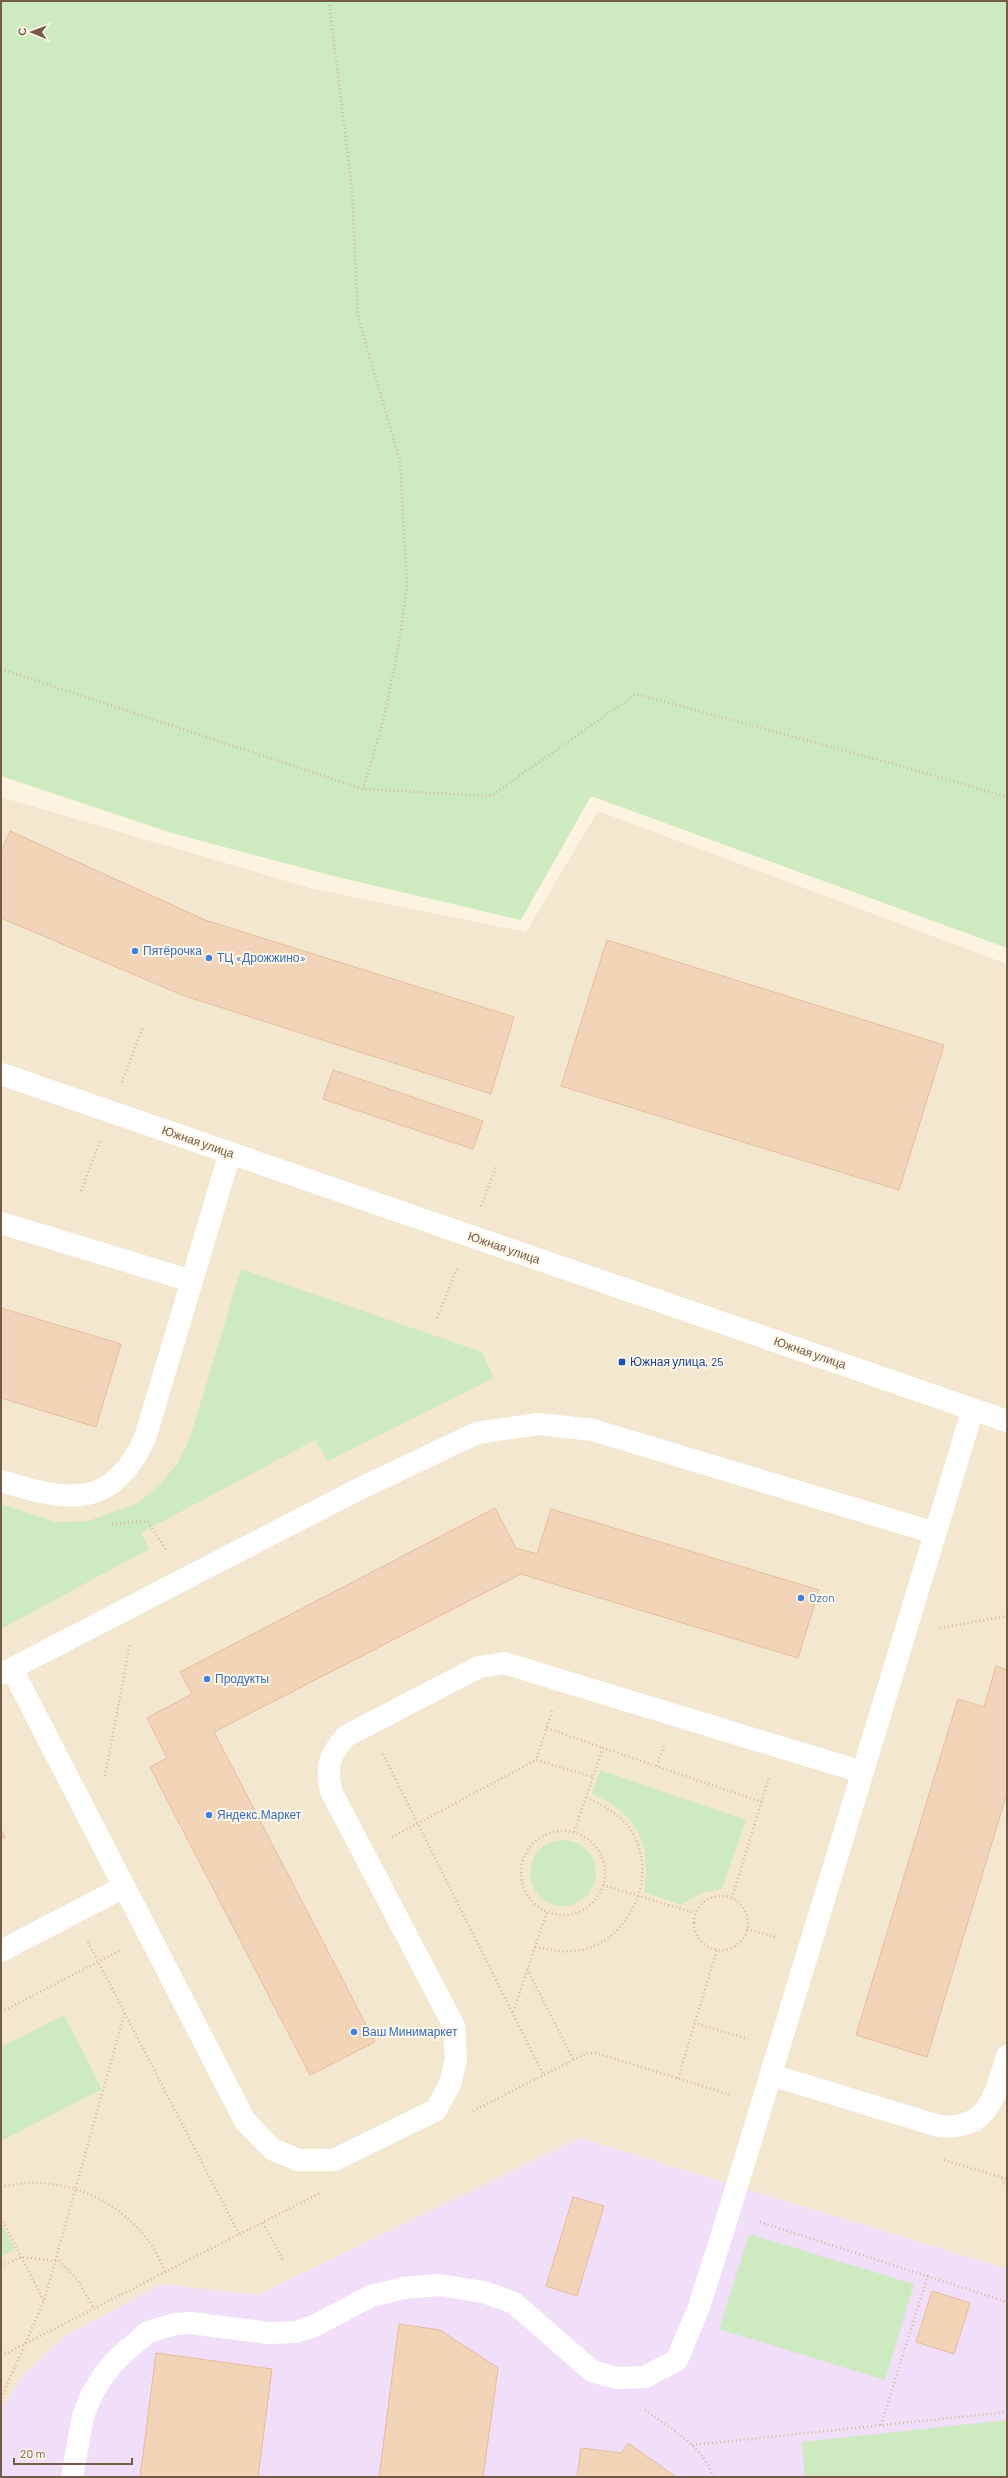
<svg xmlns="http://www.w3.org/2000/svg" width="1008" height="2478" font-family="Barlow,sans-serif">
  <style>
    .residential { fill: #f4e7d0 }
    .education { fill: #f1def8 }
    .green { fill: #cdeac0 }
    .building { fill: #f2d5b9; stroke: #e5bd99 }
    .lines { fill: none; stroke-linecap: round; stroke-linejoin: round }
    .path { stroke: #d7b89c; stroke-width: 2.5; stroke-dasharray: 1 3; stroke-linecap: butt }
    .minor { stroke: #fff; stroke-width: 22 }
    .shop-dot { fill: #3f7fe0; stroke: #fff8e8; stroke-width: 1.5 }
    .transit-dot { fill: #1a4fb4; stroke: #fff8e8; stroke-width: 1.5 }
    .labels { text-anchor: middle; stroke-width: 4; stroke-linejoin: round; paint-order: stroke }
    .shop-label { font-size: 12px; fill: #366cbe; stroke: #fff8e8; text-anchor: start }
    .street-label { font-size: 12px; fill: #745b48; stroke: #fff8e8 }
    .transit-label { font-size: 12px; fill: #164399; stroke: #fff8e8; text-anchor: start }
  </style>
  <rect width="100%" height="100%" fill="#fcf4e1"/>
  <path class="residential" d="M1,797l309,91 216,44 72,-121 409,153v1513h-1006z"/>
  <path class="education" d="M580,2138l427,131v208h-1006l1,-69 22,-34 41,-38 97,-52 96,11z"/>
  <path class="green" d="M1,1h1006v947l-416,-152 -70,124 -192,-45 -157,-42 -171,-57z
    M241,1269l241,83 12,26 -166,83 -13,-21 -174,93 8,16 -148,80v-125l55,18 32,-1 50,-18 22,-19 17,-20 13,-26z
    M600,1770l146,50 -24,69 -21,4 -20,12 -37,-13c8,-48 -7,-78 -52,-98z
    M530 1873a33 33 0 1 1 66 0a33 33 0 1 1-66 0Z
    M64,2015l38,74 -101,52v-94z
    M1,2222l14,27 -14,8z
    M749,2234l165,50 -29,96 -166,-51z
    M1007,2420v57h-202l-3,-35z"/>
  <path class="building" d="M10,831l195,89 309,97 -23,77 -309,-99 -181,-77v-66z
    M607,940l337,105 -45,145 -338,-104z
    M333,1070l150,51 -10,28 -150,-50z
    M1,1308l120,36 -25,83 -95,-29z
    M495,1508l21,40 21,6 14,-45 268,81 -21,68 -277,-84 -307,158 161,310 -65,33 -160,-308 17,-9 -20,-40 45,-24 -12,-22z
    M996,1666l11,4v123l-80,264 -71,-22 102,-336 26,8z
    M1,1830l4,7 -4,2z
    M573,2197l31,9 -27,90 -31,-10z
    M932,2291l38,12 -16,51 -38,-12z
    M399,2324l41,6 58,38 -15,109h-104z
    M156,2353l116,16 -14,108h-118z
    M628,2443l48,34h-99l4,-29 40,5z"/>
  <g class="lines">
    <path class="path" d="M329,1l23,189 6,127 42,144 7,125 -9,63 -15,73 -20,67
      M1,669l362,120 128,7 145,-102 269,73 102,30
      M122,1082l21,-55
      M81,1191l19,-50
      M481,1206l15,-39
      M437,1318l21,-52
      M112,1524l35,-3 20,30
      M940,1628l67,-12
      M552,1711l-16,49 57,17
      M547,1728l56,20
      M383,1754l160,320
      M657,1766l7,-20
      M105,1776l25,-132
      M521 1873a42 42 0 1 1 84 0a42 42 0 1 1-84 0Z
      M574,1832l29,-84 159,54
      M392,1837l144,-77
      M603,1885l92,28
      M694 1923a27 27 0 1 1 54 0a27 27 0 1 1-54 0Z
      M732,1898l37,-121
      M747,1929l31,9
      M88,1942l152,294
      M535,1947c17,3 34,7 51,2 50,-15 75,-84 40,-125 -11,-13 -25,-19 -40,-27
      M527,1969l46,90
      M1,2012l120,-62
      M513,2012l34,-100
      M694,2023l54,16
      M678,2078l39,-128
      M473,2111l114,-58h9l135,42
      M944,2160l63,19
      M1002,2178l5,9
      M1,2187c57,-14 115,9 149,56 7,9 11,21 16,30
      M1,2218l43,83
      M760,2222l247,80
      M263,2223l20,37
      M1,2266l20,-9 38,4 18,18 17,30
      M1,2356l319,-163
      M1,2398l43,-97 81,-289
      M645,2410c25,19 58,35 68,67
      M881,2425l47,-150
      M692,2445l315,-33"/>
    <path class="minor" d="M1,1074l1006,347
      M1,1223l191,58
      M1,1481c65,20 111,30 144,-43l85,-285
      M12,1669l233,452 27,28 26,11h36l102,-50 14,-26 6,-24 -2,-34 -123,-235c-5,-26 -2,-35 15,-55l133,-69 25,-4 358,109
      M1,1674l356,-184 120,-57 61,-9 55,6 342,103
      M1,1951l123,-64
      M771,2075l168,51c50,5 56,-31 68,-70
      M72,2477l11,-61 8,-20 14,-23 14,-16 29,-25 27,-8 16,-1 78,10 27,-1 18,-6 57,-30 33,-8 34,-3 46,7 30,11 78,68 25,7 28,-1 32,-17 22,-53 30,-95 244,-803"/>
  </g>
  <g class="shop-dot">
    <circle cx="135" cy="951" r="4"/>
    <circle cx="209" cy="958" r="4"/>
    <circle cx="801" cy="1598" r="4"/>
    <circle cx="207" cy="1679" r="4"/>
    <circle cx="209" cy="1815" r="4"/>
    <circle cx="354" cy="2032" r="4"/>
  </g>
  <rect class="transit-dot" x="618" y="1358" width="8" height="8" rx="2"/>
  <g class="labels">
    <g class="shop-label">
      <text x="143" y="955">Пятёрочка</text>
      <text x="217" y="962">ТЦ «Дрожжино»</text>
      <text x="809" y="1602">Ozon</text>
      <text x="215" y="1683">Продукты</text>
      <text x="217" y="1819">Яндекс.Маркет</text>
      <text x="362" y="2036">Ваш Минимаркет</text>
    </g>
    <g class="street-label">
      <text transform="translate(198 1142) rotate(19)" y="4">Южная улица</text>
      <text transform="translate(504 1248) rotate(19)" y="4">Южная улица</text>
      <text transform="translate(810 1353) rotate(19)" y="4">Южная улица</text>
    </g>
    <g class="transit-label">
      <text x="630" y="1366">Южная улица, 25</text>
    </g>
  </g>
  <rect width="1008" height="2478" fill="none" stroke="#745b48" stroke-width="4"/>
  <g transform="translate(32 32) rotate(271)" stroke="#fff8e8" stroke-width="3" paint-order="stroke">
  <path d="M0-3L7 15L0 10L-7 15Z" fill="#745b48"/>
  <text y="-6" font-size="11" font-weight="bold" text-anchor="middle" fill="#745b48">С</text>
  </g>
  <path d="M14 2458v6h118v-6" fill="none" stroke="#745b48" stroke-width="2"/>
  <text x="20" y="2458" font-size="12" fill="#745b48" stroke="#fff8e8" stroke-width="3" paint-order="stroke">20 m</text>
</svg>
